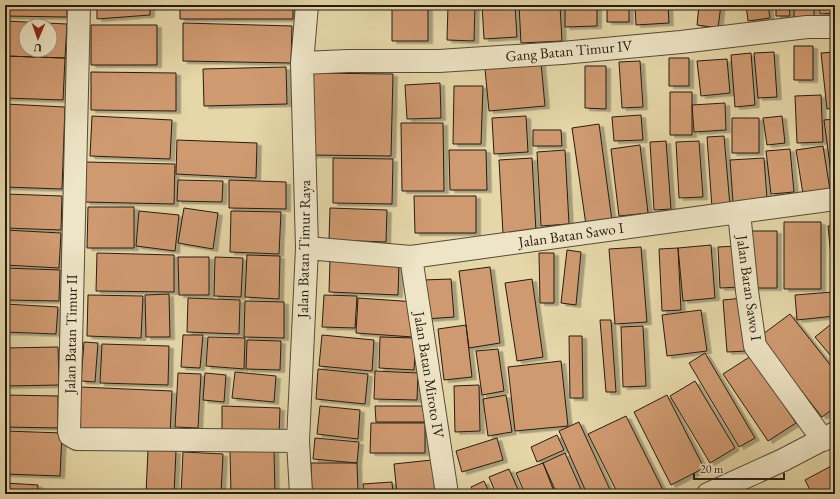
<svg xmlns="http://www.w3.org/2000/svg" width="840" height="499" font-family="'EB Garamond',serif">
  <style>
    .building { fill: #d09a71; stroke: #251c12; fill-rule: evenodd; filter: url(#shadow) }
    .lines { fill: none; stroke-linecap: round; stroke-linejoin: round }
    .minor-casing { stroke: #554b38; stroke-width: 24 }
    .minor { stroke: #eee5c6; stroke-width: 22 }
    .labels { text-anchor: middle; stroke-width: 4; stroke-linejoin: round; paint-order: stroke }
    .street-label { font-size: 15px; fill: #251c12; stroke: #eee5c6 }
  </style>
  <defs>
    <filter id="shadow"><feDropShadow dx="4.5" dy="2.5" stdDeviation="0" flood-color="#0004"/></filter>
  </defs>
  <rect width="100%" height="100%" fill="#e5d7a8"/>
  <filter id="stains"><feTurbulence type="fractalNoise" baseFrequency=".005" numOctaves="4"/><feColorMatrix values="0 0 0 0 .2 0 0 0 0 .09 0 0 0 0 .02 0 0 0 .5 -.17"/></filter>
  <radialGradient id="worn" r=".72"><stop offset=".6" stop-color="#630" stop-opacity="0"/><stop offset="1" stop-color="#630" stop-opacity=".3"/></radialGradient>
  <path class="building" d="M5,5h62v12l-62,-1z
    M97,5h53v10l-53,4z
    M180,5h113v14h-113z
    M392,5h36v36h-36z
    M448,5h27l-1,36 -27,-1z
    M482,5h33l2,32 -33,2z
    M519,5h41l2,36 -41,2z
    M565,5h32v21l-32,1z
    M607,5h22v17h-22z
    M635,5h33l1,18 -33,2z
    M699,5h22l-3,23 -21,-3z
    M746,5h22l2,13 -22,3z
    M776,5h13l1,11h-14z
    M794,5h20v13h-20z
    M819,5h16v8l-15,1z
    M5,21l62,3 -2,34 -60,-2zM26,26h24v24h-24z
    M183,23l109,3 -1,37 -108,-2z
    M91,25h66v40h-66z
    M794,46h19v34h-19z
    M774,52l3,45 -19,1 -4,-45z
    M835,52v56l-8,1 -6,-56z
    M751,53l4,52 -20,2 -4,-52z
    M5,56l60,2 -2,42 -58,-2z
    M669,58h20v28h-20z
    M727,59l3,34 -29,3 -4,-35z
    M640,61l3,46 -21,1 -3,-46z
    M541,63l4,43 -56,5 -4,-42z
    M585,66h21v43l-21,-1z
    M286,67l1,37 -83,2 -1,-37z
    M91,72l85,1v38l-85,-1z
    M311,73l82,1 -2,82 -81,-1z
    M440,83l1,35 -34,1 -2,-34z
    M454,86h29l-2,58h-28z
    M670,92h22v43h-22z
    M821,95l2,47 -26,1 -2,-47z
    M725,103l1,27 -32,2 -2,-27z
    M5,104l60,3 -3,82 -57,-2z
    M641,115l2,25 -29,1 -2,-24z
    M92,116l80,4 -2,39 -80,-3z
    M526,116l2,36 -34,2 -2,-36z
    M782,116l3,27 -18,2 -4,-27z
    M732,118h27v35h-27z
    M835,119v68l-2,1 -9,-68z
    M401,123h42l1,68h-42z
    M599,124l13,97 -26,4 -14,-97z
    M533,130h28l1,16h-29z
    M724,136l6,70 -18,2 -5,-71z
    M177,140l80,3 -1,35 -80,-4z
    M666,141l5,68 -17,1 -4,-68z
    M699,141l4,56 -24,1 -3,-56z
    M640,145l8,68 -29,3 -8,-67z
    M823,146l7,44 -27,4 -7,-44z
    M790,149l4,43 -23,2 -5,-43z
    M449,150h37l1,40h-37z
    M565,150l4,74 -28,2 -4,-74z
    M333,158l60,1 -1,45 -59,-1z
    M532,158l4,74 -33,2 -4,-74z
    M764,158l3,41 -34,3 -3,-42z
    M86,162l89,2 -1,40 -89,-2z
    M178,180l45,1 -1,21 -45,-1z
    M229,180l57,2v27l-57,-1z
    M5,194l57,2 -1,34 -56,-2z
    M414,196h62v37h-61z
    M88,207h46v41h-47z
    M184,208l34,5 -5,36 -35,-6z
    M330,208l57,2 -1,32 -57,-2z
    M139,211l40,4 -4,36 -39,-5z
    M231,211l50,1 -2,42 -49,-2z
    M784,222h37v67h-37z
    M835,225v63h-1l-6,-62z
    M5,230l56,3 -2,35 -54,-3z
    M750,231h27v57h-27z
    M711,245l4,53 -32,3 -5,-53z
    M738,246l2,41 -20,1 -2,-41z
    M641,247l6,75 -32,2 -6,-75z
    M678,248l3,62 -19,1 -3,-62z
    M567,250l14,2 -5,53 -15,-2z
    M97,253l77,2v37l-78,-1z
    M539,253h15v50h-14z
    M247,255l33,1 -1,43 -34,-2z
    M178,257h31v38h-30z
    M215,257l28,1 -2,39 -27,-1z
    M330,260l69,2 -1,33 -69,-3z
    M490,267l10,76 -31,5 -10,-77z
    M5,268l55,2 -1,31 -54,-1z
    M451,279l3,38 -28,2 -3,-39z
    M532,279l11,78 -26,4 -12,-78z
    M833,292l2,24 -38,4 -2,-25z
    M169,294l1,43h-24l-1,-42z
    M88,295l55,1 -2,42 -54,-2z
    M324,295l33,1 -2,32 -33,-1z
    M188,298l52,2 -1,34 -52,-2z
    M358,298l58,4 -3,35 -57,-4z
    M743,298l3,53 -19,1 -4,-52z
    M245,301l39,1v36l-40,-1z
    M5,304l53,3 -2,27 -51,-2z
    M701,310l6,41 -40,5 -5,-41z
    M790,314l45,57v36l-13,10 -63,-80z
    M600,320h11l5,72h-10z
    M835,321v40l-20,-24z
    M466,325l6,52 -28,3 -6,-51z
    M643,326l3,60 -23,1 -2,-60z
    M183,335h20l-3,33 -19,-1z
    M322,335l52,5 -2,31 -53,-5z
    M569,336h13l1,62h-13z
    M208,337l37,1 -1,31 -38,-3z
    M380,337l36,1 -2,32 -35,-2z
    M247,340l34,1 -1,29 -34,-1z
    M84,342l14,1 -3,39 -14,-1z
    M102,344l67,2 -1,39 -68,-2z
    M58,347l1,38 -54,1v-38z
    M498,349l6,42 -22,4 -6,-44z
    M705,353l50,85 -16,9 -50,-84z
    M751,356l45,67 -28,18 -45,-67z
    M561,361l7,65 -53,5 -7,-64z
    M318,369l50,5 -3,30 -49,-5z
    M375,371l43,2 -1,27 -43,-1z
    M235,372l41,4 -2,26 -42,-4z
    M178,373l23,1 -3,54 -23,-1z
    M205,373l21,2 -2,27 -21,-2z
    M695,381l40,67 -25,15 -40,-67z
    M479,385l1,46 -25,1 -1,-46z
    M81,387l91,4 -2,45 -92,-4z
    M5,395l53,1v32l-53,-1z
    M506,395l6,37 -24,4 -5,-37z
    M667,395l37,73 -33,17 -37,-73z
    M222,406l58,2 -1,28 -57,-1z
    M320,406l40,4 -2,29 -41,-5z
    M375,406h49l1,16h-49z
    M626,416l39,78h-47l-30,-60z
    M579,422l33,72h-25l-28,-63z
    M371,423h54v30h-55z
    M5,431l57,2 -2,43 -55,-2z
    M557,435l7,15 -27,12 -6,-15z
    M315,438l44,4 -2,21 -44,-4z
    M497,438l6,22 -41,12 -6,-21z
    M148,450l28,1 -2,43h-28z
    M274,450l1,44h-44l-1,-43z
    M183,452l40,2 -2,40h-40z
    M565,453l18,41h-26l-14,-31z
    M432,460l3,34h-38l-3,-30z
    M311,463h46l1,28h-46z
    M543,463l12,31h-30l-9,-21z
    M835,464v30h-23l-7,-14z
    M509,469l11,25h-24l-7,-17z
    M484,481l6,13h-15l-4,-7z
    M392,482l1,12h-29l-1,-10z
    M5,483l33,2 -1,9h-32z"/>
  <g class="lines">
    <g class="minor-casing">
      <path id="minor" d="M79,5l-10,426 1,4 7,4 221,2
        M302,63l46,-2h91l123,-8 119,-11 126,-15h28
        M739,212l8,79 8,55 68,94
        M307,248l104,9 424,-58
        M411,257l36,237
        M301,494l-3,-53 9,-193 -5,-185 5,-58
        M708,494l75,-34 52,-27"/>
    </g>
    <use href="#minor" class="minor"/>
  </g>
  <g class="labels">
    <g class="street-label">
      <text transform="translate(569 51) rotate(-5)" y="5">Gang Batan Timur IV</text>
      <text transform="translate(571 235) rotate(-8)" y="5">Jalan Batan Sawo I</text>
      <text transform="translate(304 249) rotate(-89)" y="5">Jalan Batan Timur Raya</text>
      <text transform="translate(749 288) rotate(82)" y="5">Jalan Baran Sawo I</text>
      <text transform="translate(71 334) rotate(-89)" y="5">Jalan Batan Timur II</text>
      <text transform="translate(429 375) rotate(81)" y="5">Jalan Batan Miroto IV</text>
    </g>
  </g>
  <rect width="840" height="499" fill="none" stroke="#e5d7a8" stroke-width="20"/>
  <rect x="6" y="6" width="828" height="487" fill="none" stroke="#251c12" stroke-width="2"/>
  <rect x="10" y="10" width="820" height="479" fill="none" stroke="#251c12"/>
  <g transform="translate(38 38) rotate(182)"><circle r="19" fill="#eee5c6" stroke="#9e957e"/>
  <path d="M0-3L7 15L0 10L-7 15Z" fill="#8f2418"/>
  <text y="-6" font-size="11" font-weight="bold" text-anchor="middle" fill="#251c12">U</text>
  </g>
  <path d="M694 473v6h90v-6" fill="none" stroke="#251c12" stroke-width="2"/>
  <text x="700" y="473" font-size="12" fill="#251c12" stroke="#eee5c6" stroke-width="3" paint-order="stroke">20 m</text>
  <rect width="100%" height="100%" filter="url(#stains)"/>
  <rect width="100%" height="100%" fill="url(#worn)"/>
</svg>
